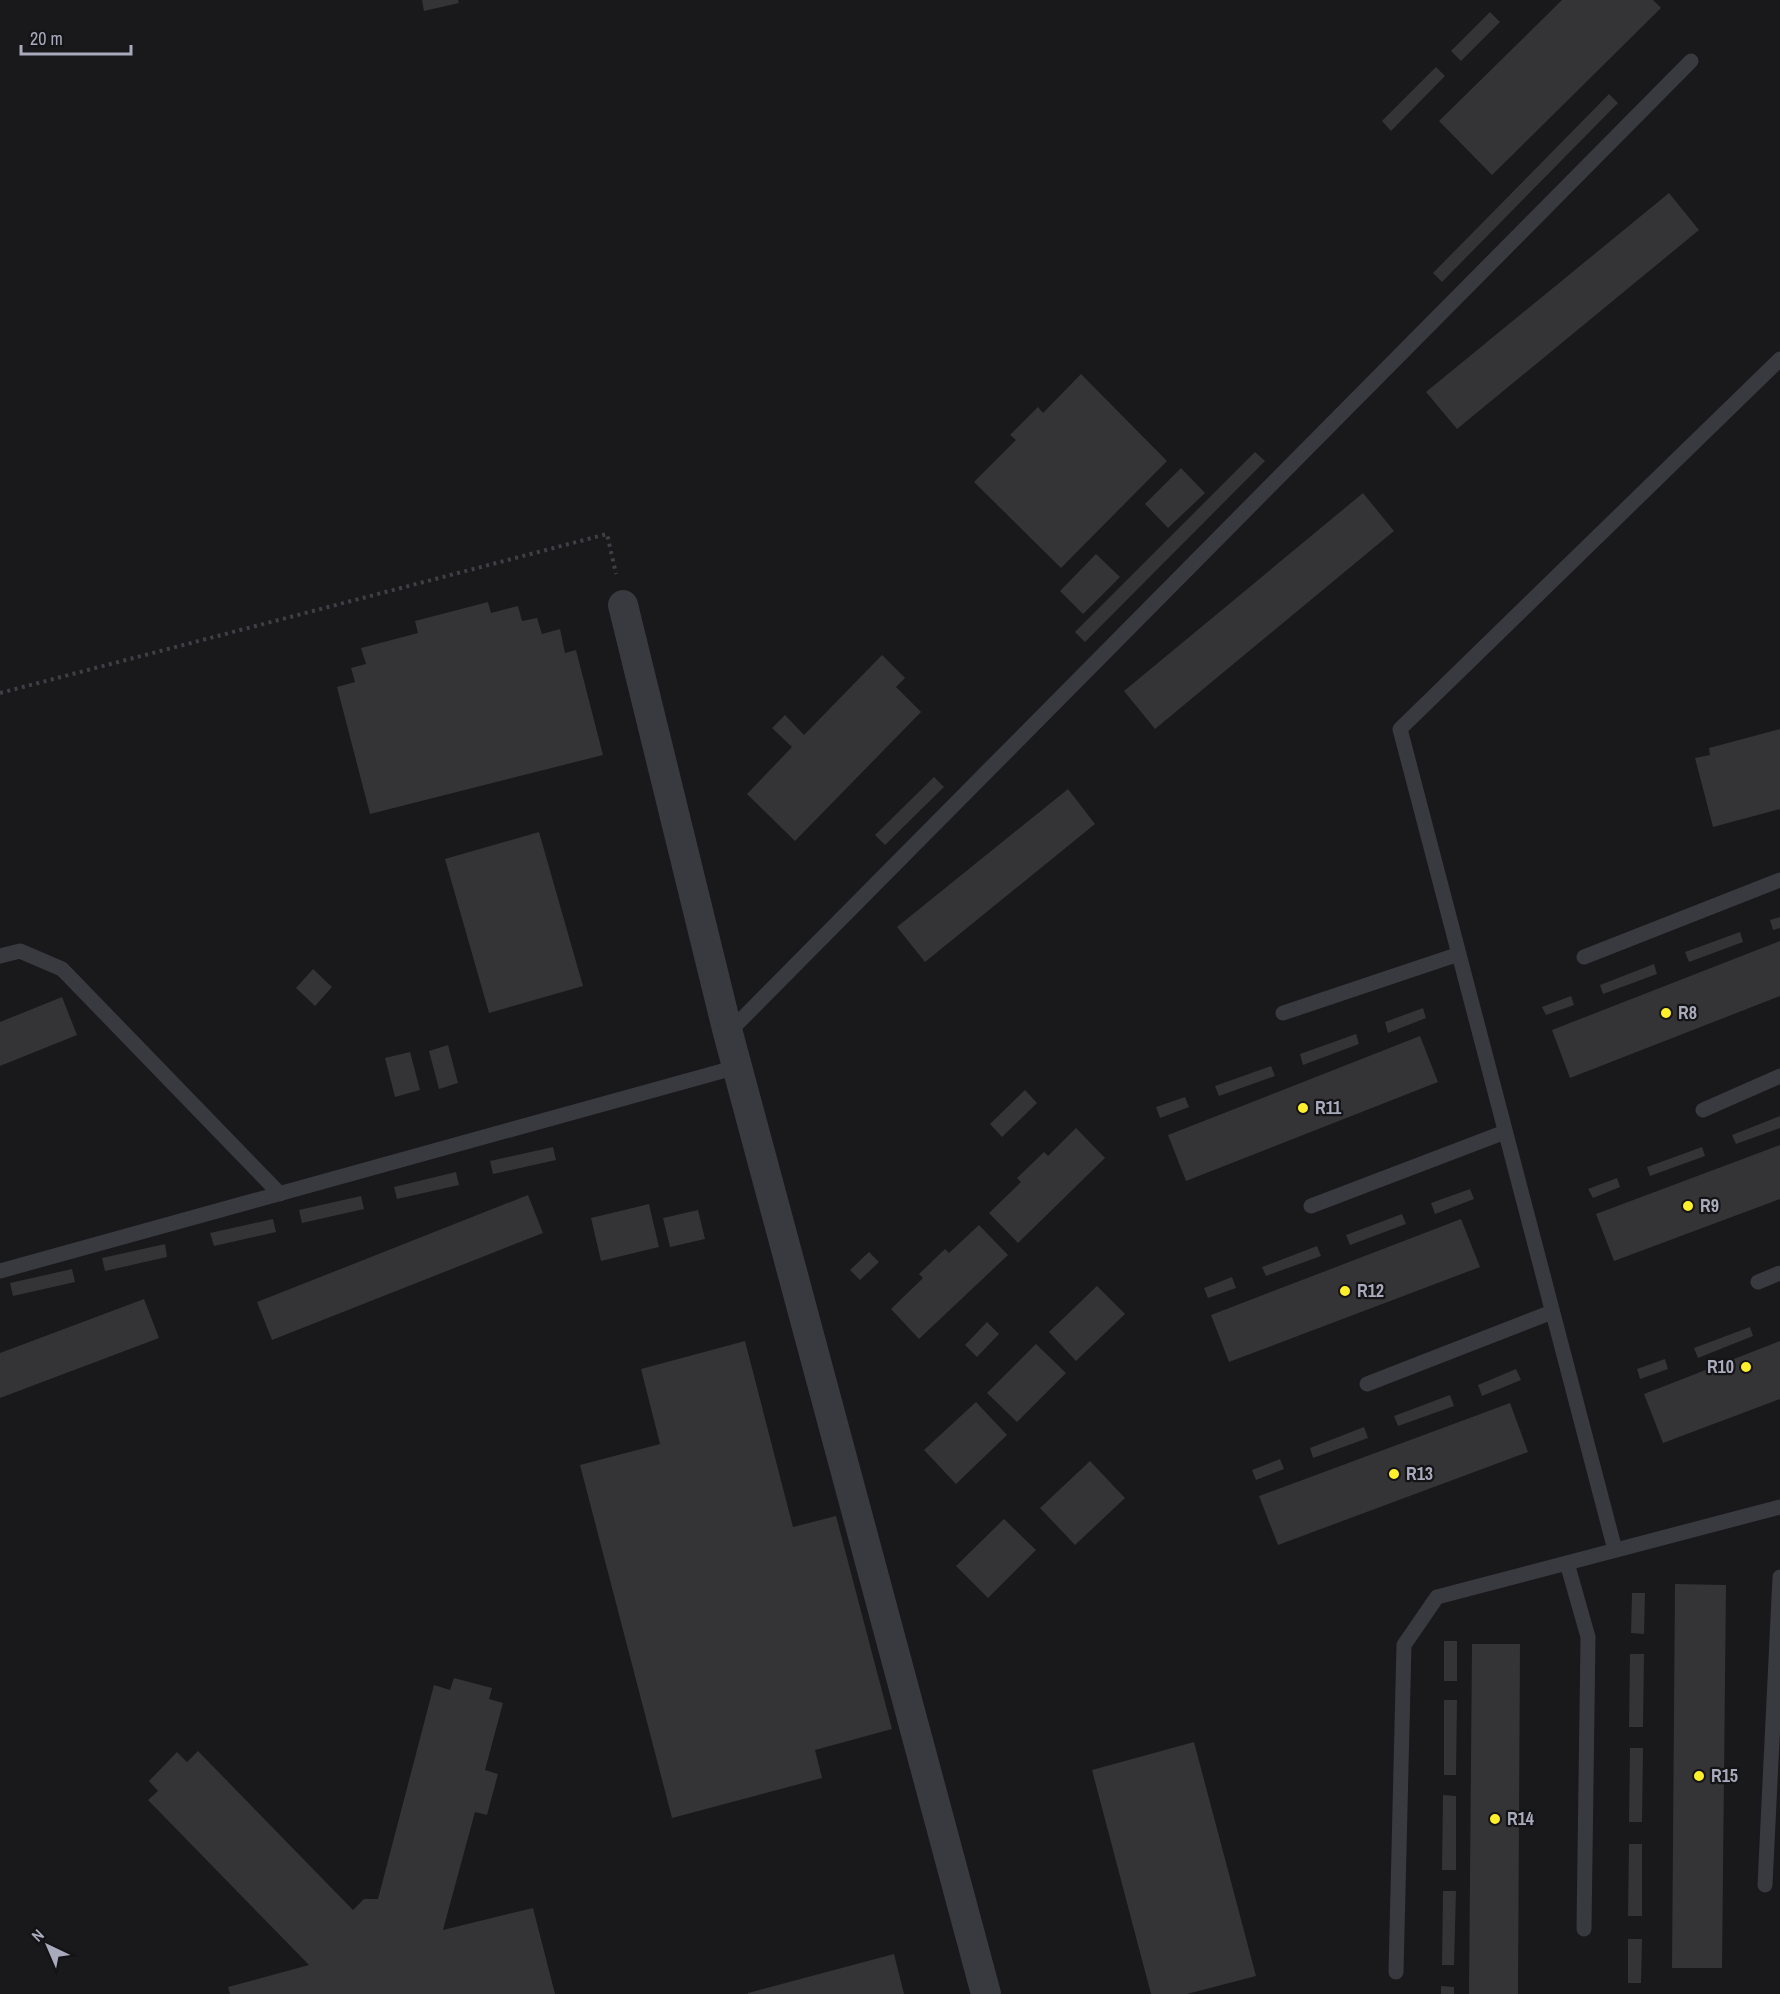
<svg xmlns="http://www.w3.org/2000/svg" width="1780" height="1994" font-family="'Archivo Narrow',sans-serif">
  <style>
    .building { fill: #343336 }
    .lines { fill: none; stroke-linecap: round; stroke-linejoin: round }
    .path { stroke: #3f3f47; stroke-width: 4; stroke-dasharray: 3 4.5; stroke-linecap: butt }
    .service { stroke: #393940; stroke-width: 15 }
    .minor { stroke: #393940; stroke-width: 30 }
    .poi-dot { fill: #fff02b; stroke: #141315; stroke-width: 2 }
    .labels { text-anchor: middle; stroke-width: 4.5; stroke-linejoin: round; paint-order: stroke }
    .poi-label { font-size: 18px; font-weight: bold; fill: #a9aabb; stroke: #141315; text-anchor: start }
  </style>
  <rect width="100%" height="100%" fill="#19181a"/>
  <path class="building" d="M422,0h36l1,3 -35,8z
    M1562,0h91l8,8 -169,167 -53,-54z
    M1490,12l10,10 -39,39 -10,-10z
    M1436,67l9,9 -54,55 -9,-10z
    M1609,94l9,9 -176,179 -9,-9z
    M1669,193l30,37 -242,199 -31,-37z
    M1081,374l86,87 -106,107 -87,-86 42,-42 -6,-5 28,-28 5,6z
    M1255,452l10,9 -180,181 -10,-10z
    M1181,468l24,25 -37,35 -23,-24z
    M1363,493l31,38 -239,198 -31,-38z
    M1096,554l24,23 -37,37 -23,-23z
    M488,602l3,11 27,-7 4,15 15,-3 5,16 18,-5 5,24 11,-3 27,105 -233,59 -33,-127 18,-5 -4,-14 15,-4 -5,-16 57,-15 -3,-12z
    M882,655l23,23 -9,9 25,25 -126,129 -48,-47 45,-47 -20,-19 13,-13 19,20z
    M1780,729v80l-67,18 -18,-69 15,-3 -1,-7z
    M934,777l10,10 -59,58 -10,-10z
    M1068,789l27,35 -170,138 -28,-35z
    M539,832l44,154 -94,27 -44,-154z
    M1780,917v11l-7,2 -3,-10z
    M1740,932l3,10 -54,20 -4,-10z
    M1780,941v55l-210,82 -18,-48z
    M1654,964l3,10 -54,20 -3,-9z
    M313,969l19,18 -17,19 -19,-18z
    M1571,996l3,9 -28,10 -4,-8z
    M62,997l15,38 -77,31v-44z
    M1423,1008l3,10 -38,15 -3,-11z
    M1356,1034l3,10 -56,21 -3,-11z
    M1420,1036l18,46 -252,99 -18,-46z
    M448,1045l10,38 -19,6 -10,-38z
    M410,1052l10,38 -25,7 -10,-39z
    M1271,1066l4,10 -56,20 -4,-10z
    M1025,1090l12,13 -35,34 -12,-13z
    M1185,1097l4,10 -29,11 -4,-11z
    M1780,1116v12l-44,16 -4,-9z
    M1076,1128l29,30 -87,85 -29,-30 32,-31 -4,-4 27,-26 4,4z
    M1780,1145v54l-166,62 -18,-47z
    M553,1147l3,13 -63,14 -3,-13z
    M1702,1147l3,9 -55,20 -3,-9z
    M456,1172l3,13 -62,14 -3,-12z
    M1617,1178l3,9 -27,11 -5,-9z
    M1470,1189l4,10 -39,15 -4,-11z
    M528,1195l15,38 -271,107 -15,-38z
    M361,1196l3,13 -62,14 -3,-13z
    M649,1204l10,43 -58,14 -10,-43z
    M698,1210l7,29 -35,8 -7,-29z
    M1402,1214l4,10 -56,21 -4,-10z
    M273,1219l3,13 -62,14 -4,-13z
    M1461,1219l19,48 -251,95 -18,-47z
    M979,1225l29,30 -89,84 -28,-30 32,-31 -4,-4 26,-25 4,4z
    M165,1244l2,13 -62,14 -3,-13z
    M1317,1246l4,10 -55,20 -4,-9z
    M869,1252l10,10 -19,18 -10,-10z
    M72,1269l3,13 -62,14 -3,-13z
    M1232,1277l4,11 -28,10 -4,-10z
    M1097,1286l28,28 -49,47 -27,-29z
    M144,1299l15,39 -159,60v-45z
    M987,1322l12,12 -22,23 -12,-12z
    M1750,1327l3,9 -55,22 -4,-10z
    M745,1341l48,186 43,-11 56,213 -77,21 7,28 -150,40 -92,-353 80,-21 -19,-75z
    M1780,1341v58l-117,44 -19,-49z
    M1036,1344l30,29 -49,49 -30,-29z
    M1665,1359l3,10 -28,10 -3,-10z
    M1516,1369l5,11 -39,16 -4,-11z
    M1450,1395l4,11 -56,20 -4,-10z
    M976,1402l31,33 -51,49 -32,-34z
    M1510,1403l18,49 -250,93 -19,-49z
    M1364,1427l4,11 -55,20 -3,-10z
    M1280,1459l4,10 -28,11 -4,-10z
    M1090,1461l35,37 -50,47 -35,-37z
    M1004,1519l32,31 -48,48 -32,-32z
    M1675,1584l51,1 -4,383h-50z
    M1632,1593h13l-1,41 -13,-1z
    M1444,1641h13v40h-13z
    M1472,1644h48l-2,350h-49z
    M1630,1654h14l-1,73h-14z
    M454,1678l38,10 -3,11 14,4 -18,67 13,4 -11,41 -12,-3 -32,118 90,-22 22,86h-325l-2,-7 81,-22 -161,-165 10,-9 -9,-10 28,-29 10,10 11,-11 155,159 11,-11h14l56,-214 16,5z
    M1444,1700h13l-1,75h-12z
    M1194,1742l62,234 -69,18h-36l-59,-224z
    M1630,1748h13l-1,74h-13z
    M1443,1795l13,1v74h-14z
    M1629,1844h13v72h-14z
    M1443,1891h13l-2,74h-12z
    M1628,1939h14l-1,44h-13z
    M894,1954l10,40h-156v-1z
    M1441,1986l13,1v7h-13z"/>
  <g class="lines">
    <path class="path" d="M0,693l607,-159 9,40"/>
    <path class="service" d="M0,956l20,-5 42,18 218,225
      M1584,957l196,-77
      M1283,1013l176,-59
      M728,1033l963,-972
      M1703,1110l77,-34
      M1311,1206l194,-74
      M0,1271l737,-204
      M1758,1282l22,-9
      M1367,1384l185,-72
      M1615,1550l-215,-821 380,-370
      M1567,1563l21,74 -4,292
      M1765,1885l15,-308
      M1396,1972l8,-327 33,-48 343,-90"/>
    <path class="minor" d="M623,605l105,428 258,961"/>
  </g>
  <g class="poi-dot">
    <circle cx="1666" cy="1013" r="6"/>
    <circle cx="1303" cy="1108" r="6"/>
    <circle cx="1688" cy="1206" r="6"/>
    <circle cx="1345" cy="1291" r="6"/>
    <circle cx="1746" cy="1367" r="6"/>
    <circle cx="1394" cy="1474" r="6"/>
    <circle cx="1699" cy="1776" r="6"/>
    <circle cx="1495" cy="1819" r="6"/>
  </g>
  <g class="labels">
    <g class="poi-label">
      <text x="1678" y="1019">R8</text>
      <text x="1315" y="1114">R11</text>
      <text x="1700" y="1212">R9</text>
      <text x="1357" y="1297">R12</text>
      <text x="1734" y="1373" text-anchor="end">R10</text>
      <text x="1406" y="1480">R13</text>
      <text x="1711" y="1782">R15</text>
      <text x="1507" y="1825">R14</text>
    </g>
  </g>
  <g transform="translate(48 1946) rotate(316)" stroke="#141315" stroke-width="4.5" paint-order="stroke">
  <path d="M0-4.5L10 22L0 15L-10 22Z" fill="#a9aabb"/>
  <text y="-9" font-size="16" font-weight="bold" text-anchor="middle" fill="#a9aabb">N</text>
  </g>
  <path d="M21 45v9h110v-9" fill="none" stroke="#a9aabb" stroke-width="3"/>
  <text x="30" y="45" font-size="18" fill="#a9aabb" stroke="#141315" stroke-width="4.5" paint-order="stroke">20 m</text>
</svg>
